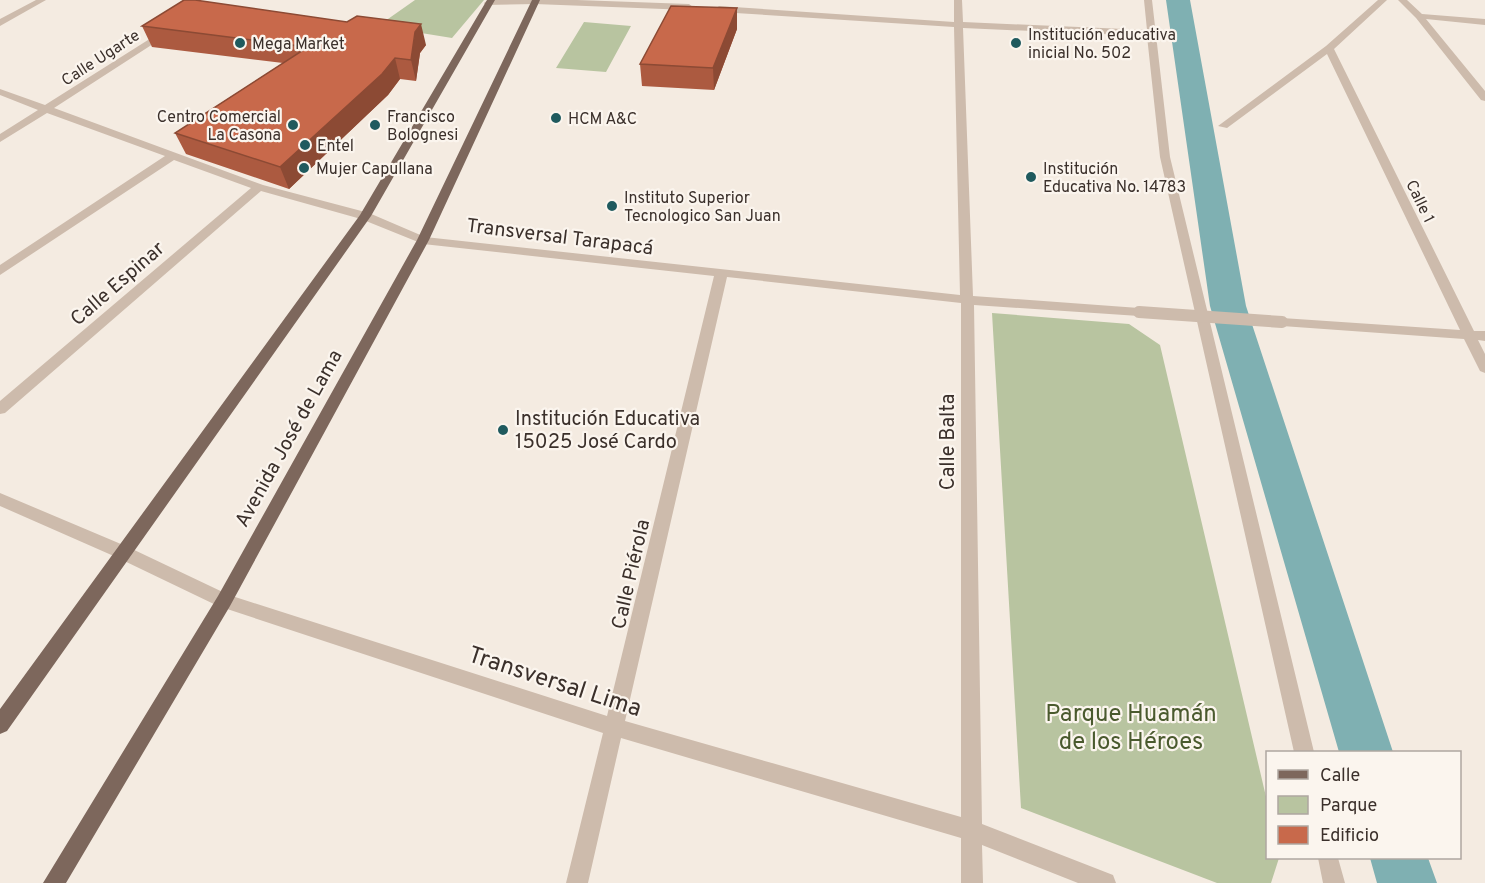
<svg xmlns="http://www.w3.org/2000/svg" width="1485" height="883" font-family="Overpass,sans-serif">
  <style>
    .green { fill: #b8c4a0 }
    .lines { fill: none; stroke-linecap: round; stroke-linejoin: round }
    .canal { fill: #7fb0b2; fill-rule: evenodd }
    .minor { fill: #cdbbac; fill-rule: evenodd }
    .major { fill: #7d675c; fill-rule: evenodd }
    .minor-bridge { stroke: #cdbbac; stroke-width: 12 }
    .wall { fill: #ac5a40 }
    .shaded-wall { fill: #8c4a34 }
    .building { fill: #c8694b; stroke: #8c4a34; stroke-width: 1.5 }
    .poi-dot { fill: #1f5a5e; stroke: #fbf5ee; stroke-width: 2 }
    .labels { text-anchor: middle; stroke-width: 4.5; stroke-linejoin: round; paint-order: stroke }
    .far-poi-label { font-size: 16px; fill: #3b302b; stroke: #fbf5ee; text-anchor: start }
    .far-street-label { font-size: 16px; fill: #3b302b; stroke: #fbf5ee }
    .street-label { font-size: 20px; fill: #3b302b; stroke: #fbf5ee }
    .poi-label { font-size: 20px; fill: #3b302b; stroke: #fbf5ee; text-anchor: start }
    .near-street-label { font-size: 24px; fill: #3b302b; stroke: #fbf5ee }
    .near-park-label { font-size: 24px; fill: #4a5a2e; stroke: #fbf5ee }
  </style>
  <rect width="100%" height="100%" fill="#f4ebe1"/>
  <path class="green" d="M415,0h69l-32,38 -74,-12z
    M584,22l47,4 -25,46 -50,-4z
    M992,313l137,11 31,21 107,456 1,57h11l-8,25h-54l-196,-75z"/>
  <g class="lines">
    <path class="canal" d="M1166,0h24l56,306 147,446h-54l-129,-446z
      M1370,858h58l9,25h-60z"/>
    <path class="minor" d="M36,0h10l-46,26v-7z
      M488,0h89l112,4 4,3 -4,3 -154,-6 -50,1 -1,-2z
      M954,0h8l1,22 184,8 -3,-30h8l18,157 144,595h-20l-134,-595 -13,-121 -184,-8 10,268 166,12 7,4 -7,4 -165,-11 8,519 131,51 3,8h-38l-96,-38 1,38h-22v-45l-340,-100 -33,145h-22l37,-150 -385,-127 -102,-49 -116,-51v-13l128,54 101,48 378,121 107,-440 -291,-32 -62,-25 -100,-28 -256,222 -5,1v-13l251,-213 -77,-28 -174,115v-10l165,-109 -118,-43 -47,29v-8l38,-24 -38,-15v-6l45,16 122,-77 3,1v4l-116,75 209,77 106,28 56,24 535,58 -6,-268 -235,-15 -4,-3 4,-3 235,16zM727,277l234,26v514l-336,-96z
      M1378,0h9l-53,49 140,282h11v10l-7,-1 7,14v19l-5,-2 -16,-32 -182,-13 -7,-4 7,-4 178,12 -133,-276 -100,74 -9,-2 108,-80z
      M1398,0h9l15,14 63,5v6l-59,-6 59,72v10l-4,-1 -65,-82z
      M1318,858h20l7,25h-22z"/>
    <path class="major" d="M487,0h8l-124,216 -364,515 -7,3v-25l360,-494z
      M532,0h8l-111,240 -199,366 -164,277h-23l175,-287 199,-356z"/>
    <path class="minor-bridge" d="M1139,312l143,10"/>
  </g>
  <path class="wall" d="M737,8v21l-23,61 -72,-4 -2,-22z
    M142,26l284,19 -6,8 -4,28 -16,-2 -12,16 -99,94 -103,-35 -11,-21 108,-70 -131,-16z"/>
  <path class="shaded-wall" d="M737,8v21l-23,61 -1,-22z
    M421,24l5,21 -6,8 -4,28 -5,-21 4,-28z
    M395,58l5,21 -12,16 -99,94 -9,-22z"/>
  <path class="building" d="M184,0h11l152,22 10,-6 64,8 -6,8 -4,28 -16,-2 -13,16 -102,93 -105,-34 133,-86 -166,-21z
    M671,6l66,2 -24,60 -73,-4z"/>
  <g class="poi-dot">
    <circle cx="240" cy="43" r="6"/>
    <circle cx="1016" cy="43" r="6"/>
    <circle cx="556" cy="118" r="6"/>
    <circle cx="293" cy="125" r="6"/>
    <circle cx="375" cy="125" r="6"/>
    <circle cx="305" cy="145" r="6"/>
    <circle cx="304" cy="168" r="6"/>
    <circle cx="1031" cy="177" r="6"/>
    <circle cx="612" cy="206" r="6"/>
    <circle cx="503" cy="430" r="6"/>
  </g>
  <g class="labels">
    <g class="far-poi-label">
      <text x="1028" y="40">Institución educativa<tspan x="1028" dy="18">inicial No. 502</tspan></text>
      <text x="252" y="49">Mega Market</text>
      <text x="281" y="122" text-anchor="end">Centro Comercial<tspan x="281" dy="18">La Casona</tspan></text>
      <text x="387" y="122">Francisco<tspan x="387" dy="18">Bolognesi</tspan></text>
      <text x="568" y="124">HCM A&amp;C</text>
      <text x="317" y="151">Entel</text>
      <text x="316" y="174">Mujer Capullana</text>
      <text x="1043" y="174">Institución<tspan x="1043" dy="18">Educativa No. 14783</tspan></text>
      <text x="624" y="203">Instituto Superior<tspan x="624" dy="18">Tecnologico San Juan</tspan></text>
    </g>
    <g class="far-street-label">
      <text transform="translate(100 57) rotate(-33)" y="6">Calle Ugarte</text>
      <text transform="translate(1421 201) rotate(64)" y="6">Calle 1</text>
    </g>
    <g class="street-label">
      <text transform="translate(560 236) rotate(7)" y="7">Transversal Tarapacá</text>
      <text transform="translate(117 283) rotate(-41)" y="7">Calle Espinar</text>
      <text transform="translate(288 438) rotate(-61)" y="7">Avenida José de Lama</text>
      <text transform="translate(947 442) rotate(-90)" y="7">Calle Balta</text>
      <text transform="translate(630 574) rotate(-77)" y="7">Calle Piérola</text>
    </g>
    <g class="poi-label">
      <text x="515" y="425">Institución Educativa<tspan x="515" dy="23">15025 José Cardo</tspan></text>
    </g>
    <g class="near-street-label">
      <text transform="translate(555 681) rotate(18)" y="8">Transversal Lima</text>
    </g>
    <g class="near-park-label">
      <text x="1131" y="721">Parque Huamán<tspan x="1131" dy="28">de los Héroes</tspan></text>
    </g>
  </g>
  <rect x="1266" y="751" width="195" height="108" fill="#fbf5ee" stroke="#aea6a0" stroke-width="1.5"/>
  <rect x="1278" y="770" width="30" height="9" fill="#7d675c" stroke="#aea6a0" stroke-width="1.5"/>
  <text x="1320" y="781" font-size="18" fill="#3b302b">Calle</text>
  <rect x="1278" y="796" width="30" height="18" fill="#b8c4a0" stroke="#aea6a0" stroke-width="1.5"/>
  <text x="1320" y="811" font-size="18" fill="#3b302b">Parque</text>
  <rect x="1278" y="826" width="30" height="18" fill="#c8694b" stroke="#aea6a0" stroke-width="1.5"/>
  <text x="1320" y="841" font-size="18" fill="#3b302b">Edificio</text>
</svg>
